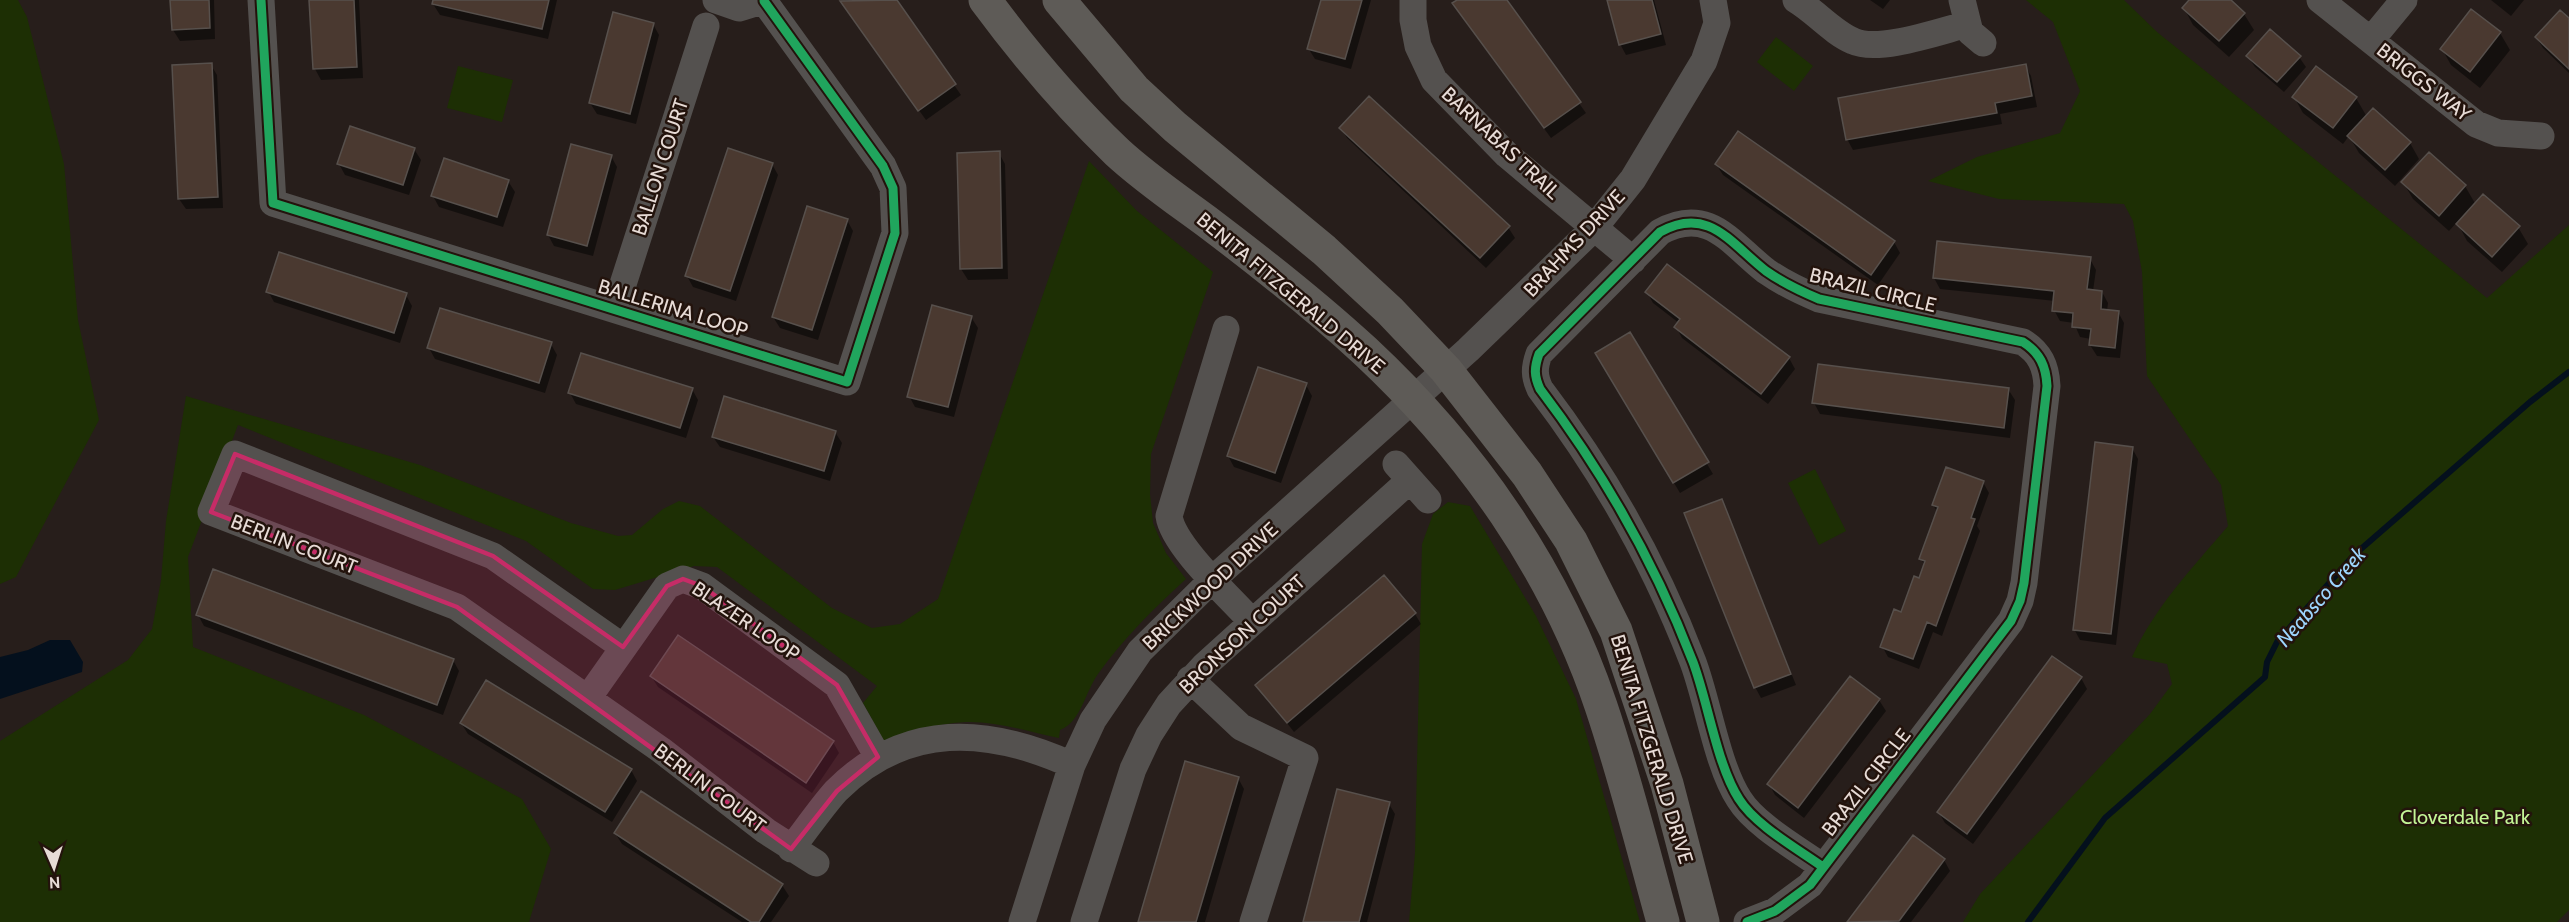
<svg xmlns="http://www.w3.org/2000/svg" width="2569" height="922" font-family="Cabin,sans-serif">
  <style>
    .green { fill: #1d2f04 }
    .water { fill: #04101d }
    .shadow { fill: #0007 }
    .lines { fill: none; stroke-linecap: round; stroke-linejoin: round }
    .stream { stroke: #04101d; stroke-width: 6 }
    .building { fill: #4a3930; stroke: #57504c; stroke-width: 1.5 }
    .minor { stroke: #54514f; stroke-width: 27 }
    .major { stroke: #5e5b57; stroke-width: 33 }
    .cycleway-casing { stroke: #23130c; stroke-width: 13 }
    .cycleway { stroke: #20a55d; stroke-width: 9 }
    .marked { fill: #c62c67; fill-opacity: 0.2; stroke: #c62c67; stroke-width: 4.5; stroke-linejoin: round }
    .labels { text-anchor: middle; stroke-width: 5; stroke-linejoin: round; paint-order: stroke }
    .street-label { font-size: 20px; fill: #e7dbd6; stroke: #23130c }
    .park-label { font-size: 20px; fill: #c3f596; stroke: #23130c }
    .water-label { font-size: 21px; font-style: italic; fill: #9dd5fd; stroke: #23130c }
  </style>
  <rect width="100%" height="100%" fill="#271e1b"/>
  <path class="green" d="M0,0h18l9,17 37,147 14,156 21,100 -83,157 -16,7z
    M2026,0h98l33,32 330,266 82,-73v685l-12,12h-594l17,-28 170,-180 22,-30 -5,-20 -35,-7c22,-49 61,-90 96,-131l-7,-41 -74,-109 -5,-104 -9,-51 -9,-17 -125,-5 -71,-18 49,-24 83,-24 20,-42 -27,-69z
    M1776,37l37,29 -19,25 -37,-29z
    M458,66l55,14 -11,42 -55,-14z
    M1089,161l48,50 76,61 -62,182 -1,40 3,29 13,30 20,26c-32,29 -63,60 -88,95 -13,18 -17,48 -38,56l-1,8c-30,-6 -62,-17 -93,-16 -28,1 -56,11 -82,19l-21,-38 14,-17 -160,-119 -23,-1 -79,24 -22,-1 -67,-48 -288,-116 -50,132 5,90 171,68 158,84 29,50 -22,73h-529v-181l128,-81 24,-31 9,-49 5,-59 20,-125 234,69 151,58 47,13 14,-1 31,-26 16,-8 21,5 132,102 40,20 28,-4 38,-25z
    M1815,469l31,62 -27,14 -31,-62z
    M1448,502l22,4 66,110 40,83 64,223h-231l6,-69 7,-309 11,-30z"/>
  <path class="water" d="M50,640h20l13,22 -1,10 -82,27v-42l28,-7z"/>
  <path class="shadow" d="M172,0h42l1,39 -35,2 -7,-11z
    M311,0h48l4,78 -42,2 -6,-11z
    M434,0h123l-9,39 -108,-24 -7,-11z
    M844,0h51l66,95 -35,25 -78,-108z
    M1322,0h49l-20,69 -36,-10 -7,-11z
    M1459,0h46l81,113 -35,25 -91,-124z
    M1608,0h46l12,45 -40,10 -6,-11z
    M1870,0h20l-7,9z
    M2191,0h37l16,14 10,16 -25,27 -36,-32 -9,-17z
    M2491,0h33l-13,16z
    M2471,11l29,22 10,17 -30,38 -29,-23 -9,-16z
    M2569,20v53l-26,-25 -7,-11z
    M653,24l6,11 -23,89 -39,-10 -7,-11z
    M2248,57h51l7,10 -22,25 -29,-25z
    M211,65l6,10 6,133 -37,1 -7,-10z
    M2025,65l6,11 6,31 -37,7 2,10 -149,26 -6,-11z
    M2294,97l62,1 11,19 43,26 9,16 -24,27 -36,-33 -10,-17 -6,8 -40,-31z
    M1341,128l167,99 7,11 -29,30 -139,-130z
    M414,149l7,11 -12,35 -64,-20 -6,-11z
    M999,153l6,11 3,115 -40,1 -7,-11z
    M611,156l6,11 -24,89 -39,-10 -6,-11z
    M772,164l6,11 -42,126 -43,-14 -6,-11z
    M1716,164l178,78 6,11 -22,32 -155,-110z
    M508,181l7,11 -12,35 -64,-20 -6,-11z
    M2403,182l62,4 11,19 42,22 10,17 -26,28 -35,-31 -10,-19 -8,9 -36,-32z
    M847,220l6,11 -35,109 -38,-12 -7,-11z
    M2090,259l6,11 -3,21 9,1 6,11 -1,8 11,1 6,11 -4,35 -23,-2 -7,-11 1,-6 -11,-2 -6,-14 -14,-2 -6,-11 1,-9 -115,-12 -6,-11z
    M268,291l138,4 6,11 -12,37 -126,-41z
    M1647,292l142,66 6,11 -27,35 -86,-66 -6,-11 3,-4 -26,-20z
    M971,317l7,11 -24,89 -39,-10 -6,-11z
    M1630,334l83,140 -33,19 -83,-139z
    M551,344l6,11 -12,38 -110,-34 -6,-11z
    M1306,385l6,11 -31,87 -47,-16 -6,-11z
    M692,389l6,11 -12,38 -110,-34 -6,-11z
    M2008,389l7,11 -5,38 -190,-24 -6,-11z
    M835,432l7,11 -12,38 -110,-34 -7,-10z
    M2132,448l6,11 -22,186 -36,-5 -6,-11z
    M1983,482l6,11 -12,33 3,5 -38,105 -9,-4 -14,37 -31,-12 -6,-11 38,-66 5,-14 -4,-7 17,-46 -5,-8z
    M1721,500l75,185 -35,13 -6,-11z
    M1415,614l6,10 -127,108 -37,-47z
    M198,615l255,45 6,11 -16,44 -239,-89z
    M2053,658l28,20 6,11 -114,155 -28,-21 -6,-10z
    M651,676l182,66 6,11 -27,40 -154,-106z
    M1850,678l29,22 7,11 -82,107 -29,-23 -6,-11z
    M461,723l170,47 6,11 -25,41 -144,-88z
    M1238,778l6,11 -39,133h-65z
    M1389,804l6,10 -28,108h-63z
    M615,833l167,52 7,11 -18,26h-29l-120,-78z
    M1913,837l31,23 6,11 -39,51h-62z"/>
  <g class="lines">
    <path class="stream" d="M2028,922l77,-104 160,-141 2,-15 10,-20 77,-87 176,-153 39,-30"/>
  </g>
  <path class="building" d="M170,0h39l1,28 -38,2z
    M309,0h45l3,67 -44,2z
    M433,0h116l-7,29 -110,-25z
    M897,0l59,84 -38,27 -78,-110z
    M1321,0h41l-17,59 -38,-10z
    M1457,0h50l74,102 -37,26 -92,-125z
    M1607,0h45l9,34 -42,11z
    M2189,0h42l14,13 -26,28 -37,-33z
    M2471,9l30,23 -31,40 -30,-23z
    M2560,10l9,8v51l-34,-32z
    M613,12l41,11 -24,91 -41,-11z
    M2270,29l31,27 -24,26 -31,-26z
    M212,63l6,134 -40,2 -6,-134z
    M2026,64l6,32 -37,7 2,10 -151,27 -8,-42z
    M2316,66l41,31 -24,31 -41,-31z
    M1369,96l141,130 -30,32 -141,-130z
    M2373,108l38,34 -26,28 -38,-34z
    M350,126l65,22 -12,37 -66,-21z
    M1738,131l157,110 -24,34 -156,-111z
    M571,144l41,11 -25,91 -40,-11z
    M728,148l45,15 -43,128 -45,-15z
    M1000,151l2,117 -42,1 -3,-116z
    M2429,152l37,33 -27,31 -38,-34z
    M444,158l65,22 -12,37 -66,-21z
    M2483,194l37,32 -28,31 -36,-33z
    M807,206l41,13 -36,111 -40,-13z
    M1937,241l154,16 -4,32 15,2 -1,18 18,2 -4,37 -26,-3 2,-16 -19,-2 1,-14 -21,-2 2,-20 -121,-13z
    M279,252l128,41 -13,40 -128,-41z
    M1667,264l123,93 -29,37 -87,-67 6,-8 -35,-27z
    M932,305l40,11 -24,91 -41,-10z
    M440,308l112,34 -13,41 -112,-35z
    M1630,332l79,130 -36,21 -78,-130z
    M581,353l112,35 -13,40 -112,-35z
    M1818,364l191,24 -5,40 -192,-25z
    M1258,367l49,16 -32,90 -48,-17z
    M724,396l112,35 -12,40 -112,-34z
    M2095,442l38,5 -22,187 -38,-4z
    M1946,467l38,14 -13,37 4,1 -39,107 -9,-4 -14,37 -33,-12 14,-38 7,3 13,-36 5,2 6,-17 -6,-2 19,-52 -6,-2z
    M1722,499l69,175 -37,14 -70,-175z
    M213,569l241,90 -17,46 -241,-90z
    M1384,575l32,38 -129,110 -32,-38z
    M678,635l156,106 -28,42 -156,-107z
    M2052,656l30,21 -115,157 -30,-22z
    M1850,676l30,23 -82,109 -31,-24z
    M486,680l146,89 -27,43 -145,-89z
    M1185,761l54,16 -43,145h-58z
    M1337,789l53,13 -31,120h-56z
    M641,791l142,93 -24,38h-8l-137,-89z
    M1913,835l32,24 -46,62 -52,1z"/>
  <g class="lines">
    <path class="minor" d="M261,0l12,203 574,179 48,-149 -2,-45 -10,-22 -119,-165
      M716,0l23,8 26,-8
      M1413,0v20l5,26 16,34 73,75 126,105
      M1796,0c20,12 36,32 57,41 26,12 87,-10 115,-17
      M1962,0l8,32 13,11
      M2320,0l156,124 22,9 43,3
      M2371,40l33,-40
      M615,309l91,-283
      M1226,329l-57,187c4,30 62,82 83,106
      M1396,464l32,36
      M623,647l-130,-91 -258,-102 -24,58 246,95 204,143 105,81 50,32
      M1190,679l51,48 64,31 -52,164
      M588,698l79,-112 16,-7 19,7 135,99 41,72
      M791,849c15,-19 29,-40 45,-58 70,-70 152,-64 236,-26
      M1022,922l50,-157 21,-45 47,-69 73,-72 255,-229 126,-122 39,-49 71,-118 13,-38 -4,-23
      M1084,922l49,-153 16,-34 20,-31 36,-39 205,-185
      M1747,922l28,-11 35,-26 201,-264 9,-20 4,-18 23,-197c-1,-20 -7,-33 -24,-44l-204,-43c-19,-8 -36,-16 -53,-28 -35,-27 -57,-66 -106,-39l-121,122c-5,14 -5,22 1,35 64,84 115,174 153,273 15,40 24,103 46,137 16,26 59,50 84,68"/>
    <path class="major" d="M985,0c40,54 83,105 132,152 28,26 62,49 93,72 53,40 106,82 155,127 105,98 190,218 236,355 24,71 42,144 62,216
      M1059,0l75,89 41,38 149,123 66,61 56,59 81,104 44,67 45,90 51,153 36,138"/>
    <g class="cycleway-casing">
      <path id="cycleway" d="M261,0l12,203 574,179 48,-149 -2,-45 -10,-22 -119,-165
        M1747,922l28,-11 35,-26 201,-264 9,-20 4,-18 23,-197c-1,-20 -7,-33 -24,-44l-204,-43c-19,-8 -36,-16 -53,-28 -35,-27 -57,-66 -106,-39l-121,122c-5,14 -5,22 1,35 64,84 115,174 153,273 15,40 24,103 46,137 16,26 59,50 84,68"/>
    </g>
    <use href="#cycleway" class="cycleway"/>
  </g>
  <path class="marked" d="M235,454l258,102 130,91 44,-61 16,-7 19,7 135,99 41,72 -41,34 -46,58 -334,-242 -246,-95z"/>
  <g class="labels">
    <g class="street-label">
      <text transform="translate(2424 82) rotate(38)" y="7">BRIGGS WAY</text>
      <text transform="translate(1501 143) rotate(43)" y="7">BARNABAS TRAIL</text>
      <text transform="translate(660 167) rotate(-72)" y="7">BALLON COURT</text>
      <text transform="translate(1574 243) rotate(-47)" y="7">BRAHMS DRIVE</text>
      <text transform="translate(1873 290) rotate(14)" y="7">BRAZIL CIRCLE</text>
      <text transform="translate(1291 293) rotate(40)" y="7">BENITA FITZGERALD DRIVE</text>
      <text transform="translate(673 308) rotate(17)" y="7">BALLERINA LOOP</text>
      <text transform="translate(294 544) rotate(21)" y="7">BERLIN COURT</text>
      <text transform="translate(1210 586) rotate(-43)" y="7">BRICKWOOD DRIVE</text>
      <text transform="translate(746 621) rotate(34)" y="7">BLAZER LOOP</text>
      <text transform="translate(1242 634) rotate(-43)" y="7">BRONSON COURT</text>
      <text transform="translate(1652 749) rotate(73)" y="7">BENITA FITZGERALD DRIVE</text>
      <text transform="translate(1866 782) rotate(-52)" y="7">BRAZIL CIRCLE</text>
      <text transform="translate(710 788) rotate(37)" y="7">BERLIN COURT</text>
    </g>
    <g class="park-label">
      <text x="2465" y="824">Cloverdale Park</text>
    </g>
    <g class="water-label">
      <text transform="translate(2321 597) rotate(-49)" y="7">Neabsco Creek</text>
    </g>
  </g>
  <g transform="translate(54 868) rotate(177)" stroke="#23130c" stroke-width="4.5" paint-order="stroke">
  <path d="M0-4.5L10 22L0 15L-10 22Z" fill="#e7dbd6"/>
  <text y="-9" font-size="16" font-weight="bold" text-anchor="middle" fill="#e7dbd6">N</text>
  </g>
</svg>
